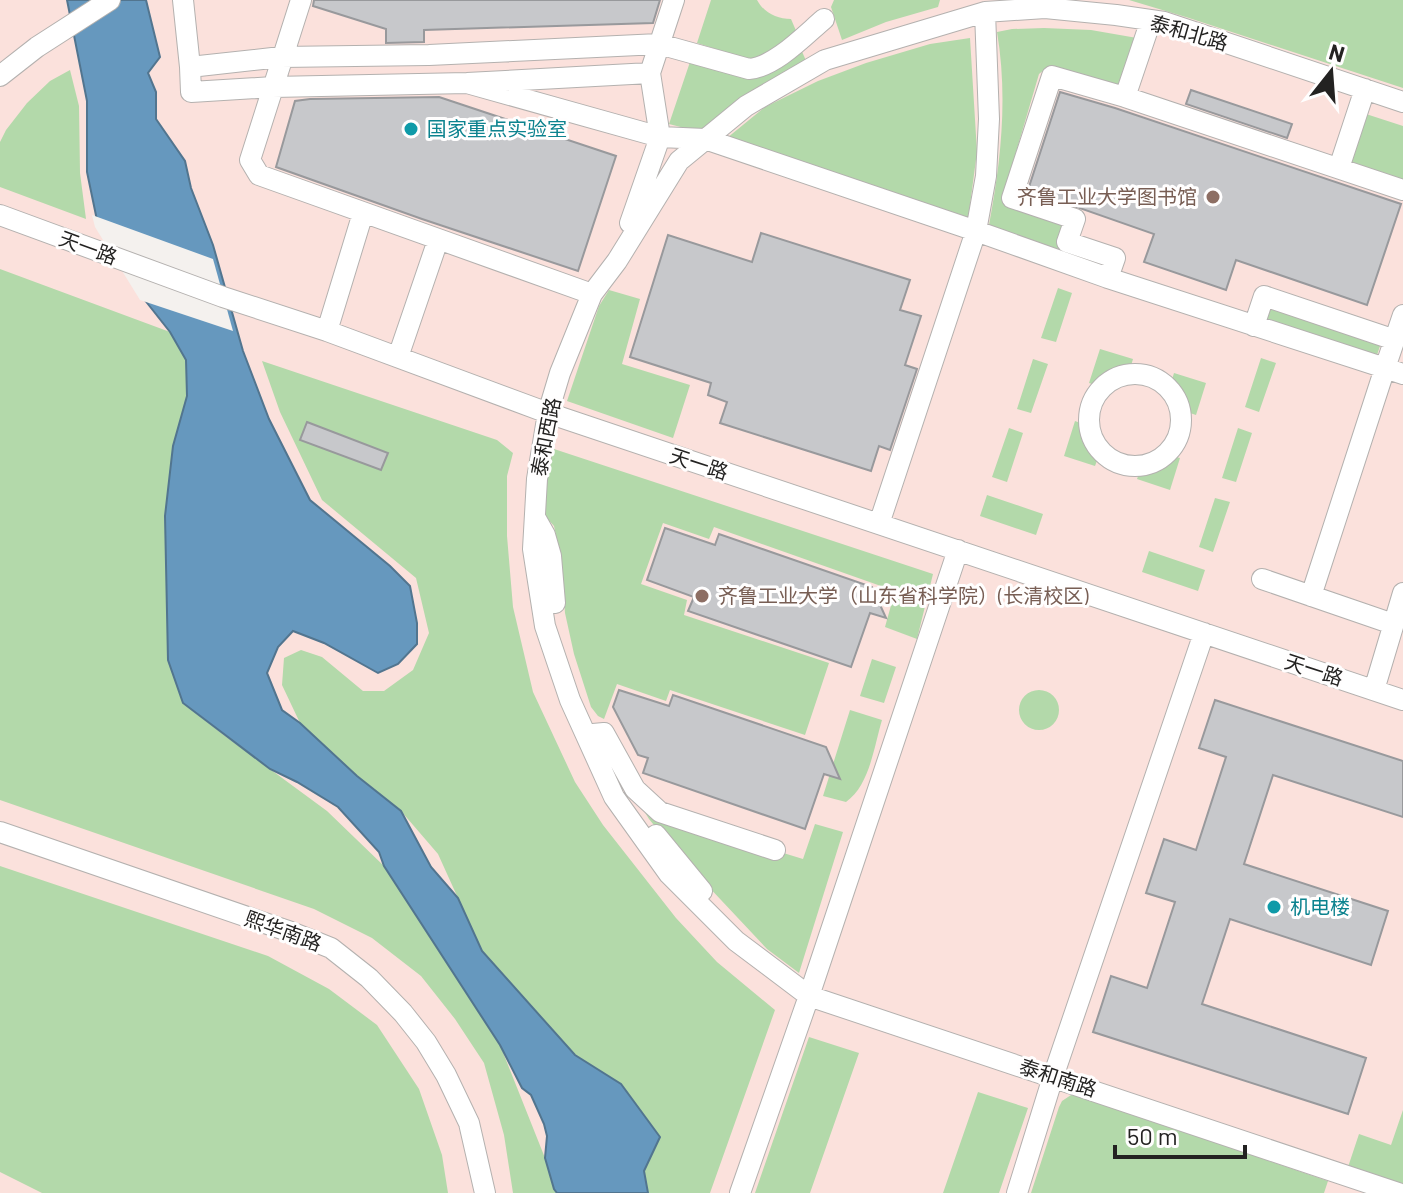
<svg xmlns="http://www.w3.org/2000/svg" width="1403" height="1193" font-family="Barlow,'Noto Sans SC',sans-serif">
  <style>
    .education { fill: #fbe1dc }
    .green { fill: #b3d9aa }
    .water { fill: #6698be; stroke: #52758f; stroke-width: 2 }
    .pier { fill: #f4f1ee }
    .building { fill: #c7c8cb; stroke: #98999c; stroke-width: 2 }
    .lines { fill: none; stroke-linecap: round; stroke-linejoin: round }
    .minor-casing { stroke: #b4b1af; stroke-width: 22 }
    .minor { stroke: #fff; stroke-width: 20 }
    .culture-dot { fill: #0f9aa8; stroke: #fffefe; stroke-width: 3 }
    .education-dot { fill: #8d6e63; stroke: #fffefe; stroke-width: 3 }
    .labels { text-anchor: middle; stroke-width: 6; stroke-linejoin: round; paint-order: stroke }
    .street-label { font-size: 20px; fill: #232221; stroke: #fffefe }
    .culture-label { font-size: 20px; fill: #0d838f; stroke: #fffefe; text-anchor: start }
    .education-label { font-size: 20px; fill: #785e54; stroke: #fffefe; text-anchor: end }
  </style>
  <rect width="100%" height="100%" fill="#f4f1ee"/>
  <path class="education" d="M0,0h1403v1193h-1403z"/>
  <path class="green" d="M711,0h46c7,13 20,19 34,19l6,14 -32,27h-15l-53,-17z
    M834,0h106l-2,7 -52,15 -44,18 -11,-33z
    M1129,0h274v88l-214,-70z
    M1044,28l47,2 46,8 -16,50 -76,-19 -6,5 -32,109 62,40 -6,20 39,15 -1,6 -112,-39c12,-64 19,-128 8,-193l15,-3z
    M970,38l7,114 -9,68 -241,-82 38,-31 53,-26 48,-18 64,-19z
    M800,47l7,16 -72,39 -35,30 -31,-8 22,-65 57,17z
    M70,70l9,36 1,67 6,46 -86,-32v-45l6,-12 21,-27 23,-22z
    M1366,114l37,12v55l-53,-18z
    M0,269l170,63 16,28 1,36 -14,50 10,257 42,33 102,75 57,55 116,179 45,113 9,31 3,4h-44l-9,-58 -20,-72 -29,-44 -34,-43 -49,-38 -58,-29 -314,-109z
    M1058,288l14,5 -16,49 -15,-4z
    M609,290l31,9 -18,65 68,21 -17,53 -106,-37 32,-95z
    M1270,306l111,37 -5,15 -111,-37z
    M1100,349l33,10 -3,10c-14,0 -25,5 -32,17l-9,-3z
    M1261,358l15,5 -17,49 -14,-5z
    M1033,359l15,5 -17,49 -14,-4z
    M262,361l235,79 16,13 -6,23v60l6,71 20,85 42,90 28,43 73,93 41,44 58,48 -65,183h-62l-4,-22 16,-34 -39,-53 -46,-29 -93,-104 -44,-97 -37,-43 -44,-35 -57,-53 -18,-38 2,-27 17,-8 21,7 41,34h21l29,-21 16,-37 -13,-55 -94,-78 -42,-88z
    M1174,373l32,10 -10,32 -9,-3 -5,-19 -11,-10z
    M1075,421l8,3 3,17 13,14 -4,11 -31,-10z
    M1009,428l14,5 -16,49 -15,-5z
    M1238,428l14,5 -16,49 -14,-4z
    M551,448l382,126 -16,65 -32,-12 10,-36 -181,-64 -5,12 -46,-16 -22,61 46,16 -3,15 145,48 -24,72 -135,-45 -4,11 -49,-17 -13,35 -6,-3 -7,-9 -17,-53 -9,-41 -4,-52 -7,-35 -9,-10 2,-58z
    M1173,456l7,2 -10,32 -33,-11 3,-8c11,1 26,-7 33,-15z
    M987,495l56,19 -7,21 -56,-19z
    M1215,498l15,4 -17,50 -14,-5z
    M1149,551l56,19 -7,21 -56,-19z
    M872,659l24,8 -12,36 -24,-7z
    M1019 710a20 20 0 1 1 40 0a20 20 0 1 1-40 0Z
    M850,710l32,10c-8,26 -12,65 -36,82l-23,-6z
    M622,775l37,40 144,44 12,-35 28,8 -44,141 -32,-24 -92,-98 -26,-32z
    M0,866l268,90 61,33 48,36 42,64 23,66 6,38h-406l-42,-21z
    M809,1037l50,16 -49,140h-55z
    M978,1092l50,16 -29,85h-56z
    M1071,1095l8,1 249,85 -4,12h-293l28,-86 3,-6z
    M1403,1110v79l-56,-19 12,-36 32,11z"/>
  <path class="water" d="M67,0h79l14,57 -12,16 8,19v27l29,42 6,27 22,57 30,106 26,68 41,81 80,66 20,20 7,37v21l-19,20 -20,9 -54,-30 -31,-12 -15,16 -11,26 15,37 18,13 57,53 44,35 30,56 27,31 24,53 93,104 46,29 39,53 -16,34 4,22h-91l-3,-4 -9,-31 2,-22 -3,-12 -13,-29 -9,-7 -22,-43 -116,-179 -5,-14 -41,-45 -41,-25 -27,-13 -87,-66 -15,-43 -3,-144 8,-70 14,-50 -1,-36 -16,-28 -26,-33 -46,-74 -11,-53v-71z"/>
  <path class="pier" d="M92,215l121,44 20,72 -93,-31 -45,-73z"/>
  <path class="building" d="M314,0h346l-7,23 -229,7v12l-38,1v-14l-73,-23z
    M1191,90l101,34 -5,14 -101,-34z
    M1060,92l55,16 286,96 -34,101 -131,-45 -10,30 -82,-28 10,-28 -126,-44z
    M439,97l177,59 -38,115 -156,-52 -146,-52 19,-66 15,-2z
    M761,233l149,47 -10,30 21,6 -16,49 12,4 -27,81 -11,-4 -8,25 -151,-48 7,-21 -19,-7 3,-12 -81,-26 38,-122 84,27z
    M307,422l81,31 -7,17 -81,-30z
    M665,528l50,17 4,-11 153,53 14,31 -16,-5 -19,54 -163,-56 6,-14 -47,-17z
    M619,690l50,16 4,-11 153,52 14,32 -16,-5 -19,55 -162,-56 5,-15 -10,-3 -25,-48z
    M1215,700l188,61v56l-130,-42 -29,89 144,47 -17,54 -141,-46 -28,85 164,54 -18,56 -255,-82 18,-56 36,12 28,-86 -29,-9 18,-54 32,11 30,-93 -27,-9z"/>
  <g class="lines">
    <g class="minor-casing">
      <path id="minor" d="M183,0l7,67 91,-10 148,-2 230,-11 90,25c26,-2 56,-34 75,-50
        M301,0l-51,160 9,15 333,119
        M190,67l1,25 82,-5 194,-4 183,-10
        M0,76l37,-29 73,-47
        M467,83l193,54 45,2 271,92 132,47 277,90 18,-53
        M1125,97l26,-77
        M1339,168l26,-79
        M0,215l223,82 104,34 221,82 855,287
        M630,223l30,-86 -10,-64 24,-73
        M1108,278l7,-20 -48,-16 8,-23 -63,-21 40,-122 73,21 278,93
        M1254,326l10,-30 131,44
        M327,331l36,-118
        M398,357l40,-117
        M1089 420a46 46 0 1 1 92 0a46 46 0 1 1-92 0Z
        M536,519l9,16 6,21 4,47
        M879,524l97,-293 10,-55 3,-57 -4,-107
        M1262,579l131,45
        M1311,596l74,-228 18,6
        M1374,690l29,-97
        M593,734l11,-1 31,56 25,23 115,38
        M0,832l291,100 40,16 38,30 34,35 23,29 20,33 23,48 16,70
        M656,835l46,56
        M740,1193l69,-197 149,-446
        M1017,1193l36,-116 151,-444
        M1398,1193l-589,-197 -73,-55 -67,-67 -55,-77 -44,-97 -25,-74 -12,-77 4,-70 11,-66 12,-40 32,-79 25,-33 62,-100 67,-55 79,-46 160,-48 60,-4 71,7 48,7 239,80"/>
    </g>
    <use href="#minor" class="minor"/>
  </g>
  <g class="culture-dot">
    <circle cx="411" cy="129" r="8"/>
    <circle cx="1274" cy="907" r="8"/>
  </g>
  <g class="education-dot">
    <circle cx="1213" cy="197" r="8"/>
    <circle cx="702" cy="596" r="8"/>
  </g>
  <g class="labels">
    <g class="street-label">
      <text transform="translate(1189 33) rotate(16)" y="7">泰和北路</text>
      <text transform="translate(88 248) rotate(20)" y="7">天一路</text>
      <text transform="translate(546 437) rotate(-79)" y="7">泰和西路</text>
      <text transform="translate(699 464) rotate(18)" y="7">天一路</text>
      <text transform="translate(1314 670) rotate(18)" y="7">天一路</text>
      <text transform="translate(283 931) rotate(20)" y="7">熙华南路</text>
      <text transform="translate(1058 1078) rotate(18)" y="7">泰和南路</text>
    </g>
    <g class="culture-label">
      <text x="427" y="136">国家重点实验室</text>
      <text x="1290" y="914">机电楼</text>
    </g>
    <g class="education-label">
      <text x="1197" y="204">齐鲁工业大学图书馆</text>
      <text x="718" y="603" text-anchor="start">齐鲁工业大学（山东省科学院）(长清校区)</text>
    </g>
  </g>
  <g transform="translate(1331 72) rotate(17)" stroke="#fffefe" stroke-width="6" paint-order="stroke">
  <path d="M0-6L14 30L0 20L-14 30Z" fill="#232221"/>
  <text y="-12" font-size="22" font-weight="bold" text-anchor="middle" fill="#232221">N</text>
  </g>
  <path d="M1115 1145v12h130v-12" fill="none" stroke="#232221" stroke-width="4"/>
  <text x="1127" y="1145" font-size="24" fill="#232221" stroke="#fffefe" stroke-width="6" paint-order="stroke">50 m</text>
</svg>
